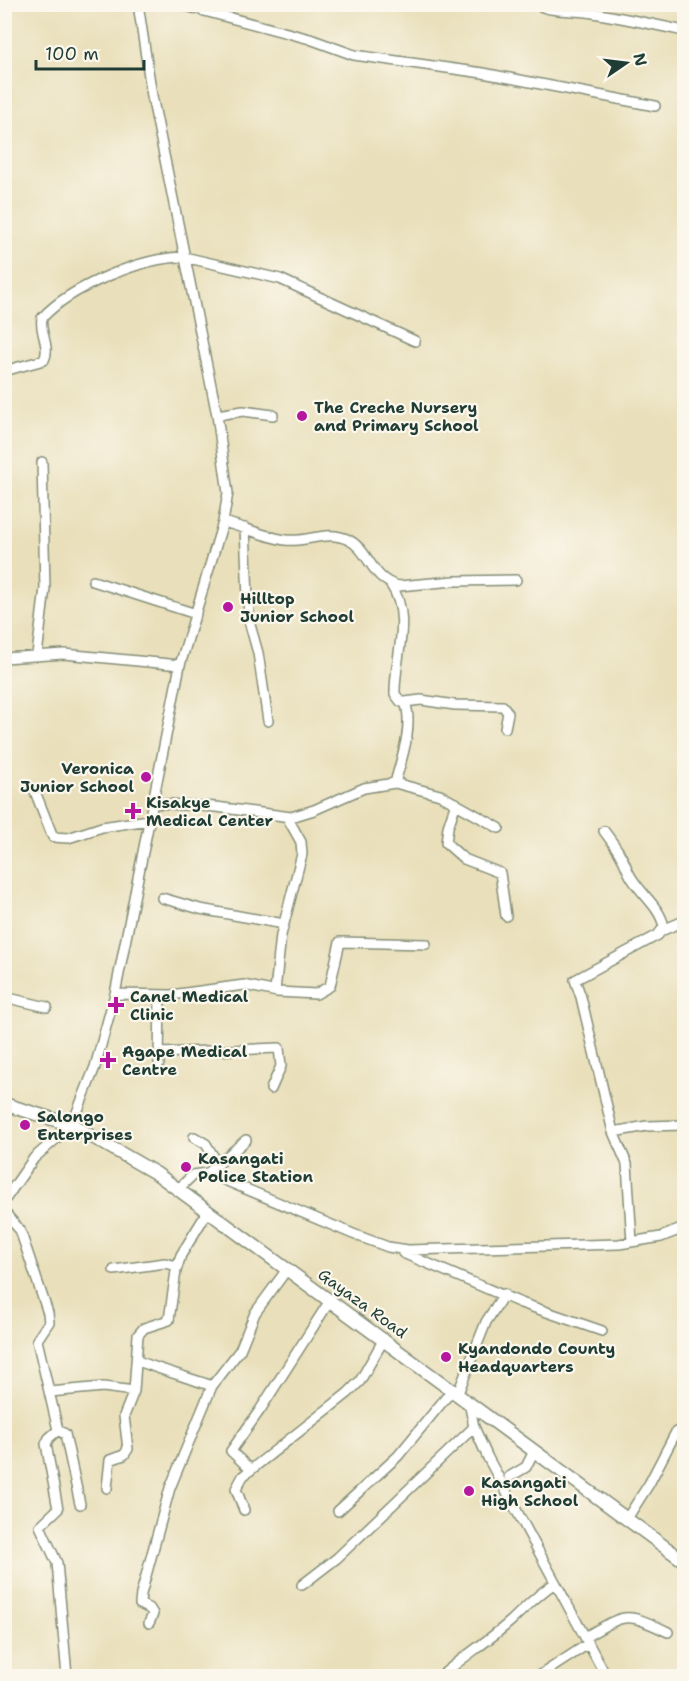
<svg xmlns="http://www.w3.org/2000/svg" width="689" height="1681" font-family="'Shantell Sans',sans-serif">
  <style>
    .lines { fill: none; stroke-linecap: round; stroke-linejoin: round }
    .minor-casing { stroke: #848e77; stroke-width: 12 }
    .major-casing { stroke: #848e77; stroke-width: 15 }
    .minor { stroke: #fff; stroke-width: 9 }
    .major { stroke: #fff; stroke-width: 12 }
    .poi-dot { fill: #b5179e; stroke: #fbf7ec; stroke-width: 2 }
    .labels { text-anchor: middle; stroke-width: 4.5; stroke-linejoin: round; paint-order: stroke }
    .poi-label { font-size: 16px; font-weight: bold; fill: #1f3d34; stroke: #fbf7ec; text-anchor: start }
    .street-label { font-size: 16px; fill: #1f3d34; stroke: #fbf7ec }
  </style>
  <rect width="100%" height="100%" fill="#fbf7ec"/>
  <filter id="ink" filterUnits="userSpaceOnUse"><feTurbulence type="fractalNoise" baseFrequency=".0167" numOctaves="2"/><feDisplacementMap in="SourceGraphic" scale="12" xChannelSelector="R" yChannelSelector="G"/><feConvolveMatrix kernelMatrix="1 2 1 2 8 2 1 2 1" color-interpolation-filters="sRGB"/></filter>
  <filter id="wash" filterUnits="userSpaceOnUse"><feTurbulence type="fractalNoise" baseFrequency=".008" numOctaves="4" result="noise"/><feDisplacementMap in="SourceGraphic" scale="24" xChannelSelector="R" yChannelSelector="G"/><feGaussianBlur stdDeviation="1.35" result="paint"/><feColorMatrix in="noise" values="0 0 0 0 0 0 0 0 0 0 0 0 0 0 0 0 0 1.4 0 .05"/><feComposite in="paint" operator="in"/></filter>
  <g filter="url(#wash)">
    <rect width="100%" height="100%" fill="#e9dfba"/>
  </g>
  <g filter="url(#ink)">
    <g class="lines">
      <g class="minor-casing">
        <path id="minor" d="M178,4l132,35 44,16 129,18 172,33
          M536,4c14,8 35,6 51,8 32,5 65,12 97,19
          M4,371l40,-11c7,-13 -5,-28 -2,-42 28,-31 101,-61 142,-61l96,22 135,62
          M217,415l26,-4 30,4
          M223,522c21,5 42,15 62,18 22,3 42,-11 64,0 21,11 22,40 50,46l55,-5 62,-1
          M245,528l4,93 9,32 10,68
          M93,581l103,33
          M391,585c22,33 3,73 4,109l6,8h4c9,24 -4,58 -10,81
          M37,655l8,-67 -3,-126
          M4,658l60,-4 116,11
          M405,702l16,-2 34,5 48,1 5,7 -3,15
          M34,789l19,48 15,1 34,-11 47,-7
          M152,803l64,4 75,10 23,-7 50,-22 31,-5 45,12 59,33
          M456,803l-8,24 -2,16 18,16 36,14 6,43
          M682,813l2,2
          M604,831c11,15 18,24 24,40 8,20 32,34 36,56l-6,8 -83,45 6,17 32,135 14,32 5,78
          M162,898l38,11 84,15
          M663,930l21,-9
          M275,991l6,-56 21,-81 -1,-12 -14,-25
          M115,994l56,1 73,-10 33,7 39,2 14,-8 10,-44 86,2
          M4,997l43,10
          M160,1053l119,-5 2,18 -10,23
          M159,1064l1,-69
          M613,1132l34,-6 37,-1
          M194,1137l12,7 12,20
          M208,1173l38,-33
          M178,1189l15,-14 15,-2 145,61 35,13 20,3 211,-6 42,-7 23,-9
          M4,1201l30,-43 38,-33 23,-58 20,-73 65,-329 43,-143 5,-29 -11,-78 -65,-319 -14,-92
          M4,1212l16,18 28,83 1,9 -12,18 21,90 7,4 15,70
          M403,1253l118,50 81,28
          M114,1270l51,-7 12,3
          M137,1360c4,4 63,21 75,26
          M50,1392l53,-5 31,4
          M458,1393l28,-71 18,-28
          M469,1402l5,25 14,31 118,218
          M58,1430l-9,8 -3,6 12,65 -18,17 17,37 10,113
          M251,1470l-20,-19 29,-41 71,-111
          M509,1477l17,-10 8,-16
          M107,1488l3,-28 14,-5 4,-6 -4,-33 10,-25 4,-56 6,-7 25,-8 7,-49 5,-16 27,-44
          M244,1510l-8,-21 7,-13 105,-83 12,-12 24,-42
          M338,1511l60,-55 55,-67
          M626,1520l23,-36 27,-52
          M302,1585l35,-27 137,-131
          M149,1623l4,-9 -3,-5 -10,-5 1,-10 29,-106 42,-102 28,-36 15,-37 33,-45
          M585,1637c41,-23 39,-26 83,-5
          M441,1676c23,-20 49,-36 71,-56 15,-14 26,-26 43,-37
          M539,1676l49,-32"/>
      </g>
      <g class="major-casing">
        <path id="major" d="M4,1104l68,21 85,49 527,387"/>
      </g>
      <use href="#minor" class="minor"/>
      <use href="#major" class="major"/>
    </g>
  </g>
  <g class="poi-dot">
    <circle cx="302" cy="416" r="6"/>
    <circle cx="228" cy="607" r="6"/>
    <circle cx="146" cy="777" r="6"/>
    <path d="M130 802h6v6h6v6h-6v6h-6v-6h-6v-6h6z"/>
    <path d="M113 996h6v6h6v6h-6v6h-6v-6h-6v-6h6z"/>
    <path d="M105 1051h6v6h6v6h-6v6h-6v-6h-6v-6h6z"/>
    <circle cx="25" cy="1125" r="6"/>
    <circle cx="186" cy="1167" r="6"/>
    <circle cx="446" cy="1357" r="6"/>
    <circle cx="469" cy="1491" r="6"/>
  </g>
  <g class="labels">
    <g class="poi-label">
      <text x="314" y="413">The Creche Nursery<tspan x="314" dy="18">and Primary School</tspan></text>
      <text x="240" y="604">Hilltop<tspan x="240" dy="18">Junior School</tspan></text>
      <text x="134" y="774" text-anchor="end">Veronica<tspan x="134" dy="18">Junior School</tspan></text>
      <text x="146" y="808">Kisakye<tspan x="146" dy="18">Medical Center</tspan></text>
      <text x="130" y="1002">Canel Medical<tspan x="130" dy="18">Clinic</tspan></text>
      <text x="122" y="1057">Agape Medical<tspan x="122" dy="18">Centre</tspan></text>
      <text x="37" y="1122">Salongo<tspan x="37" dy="18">Enterprises</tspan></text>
      <text x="198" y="1164">Kasangati<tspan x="198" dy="18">Police Station</tspan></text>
      <text x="458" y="1354">Kyandondo County<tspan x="458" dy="18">Headquarters</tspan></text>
      <text x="481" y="1488">Kasangati<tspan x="481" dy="18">High School</tspan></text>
    </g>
    <g class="street-label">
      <text transform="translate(363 1303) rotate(36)" y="6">Gayaza Road</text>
    </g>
  </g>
  <rect width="689" height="1681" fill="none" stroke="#fbf7ec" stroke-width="24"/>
  <g transform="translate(626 63) rotate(76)" stroke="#fbf7ec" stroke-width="4.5" paint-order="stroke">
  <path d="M0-4.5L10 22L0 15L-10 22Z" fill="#1f3d34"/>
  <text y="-9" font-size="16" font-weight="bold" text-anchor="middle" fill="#1f3d34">N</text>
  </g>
  <path d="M36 60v9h108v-9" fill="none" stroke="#1f3d34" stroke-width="3"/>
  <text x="45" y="60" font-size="18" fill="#1f3d34" stroke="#fbf7ec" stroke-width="4.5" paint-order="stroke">100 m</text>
</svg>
